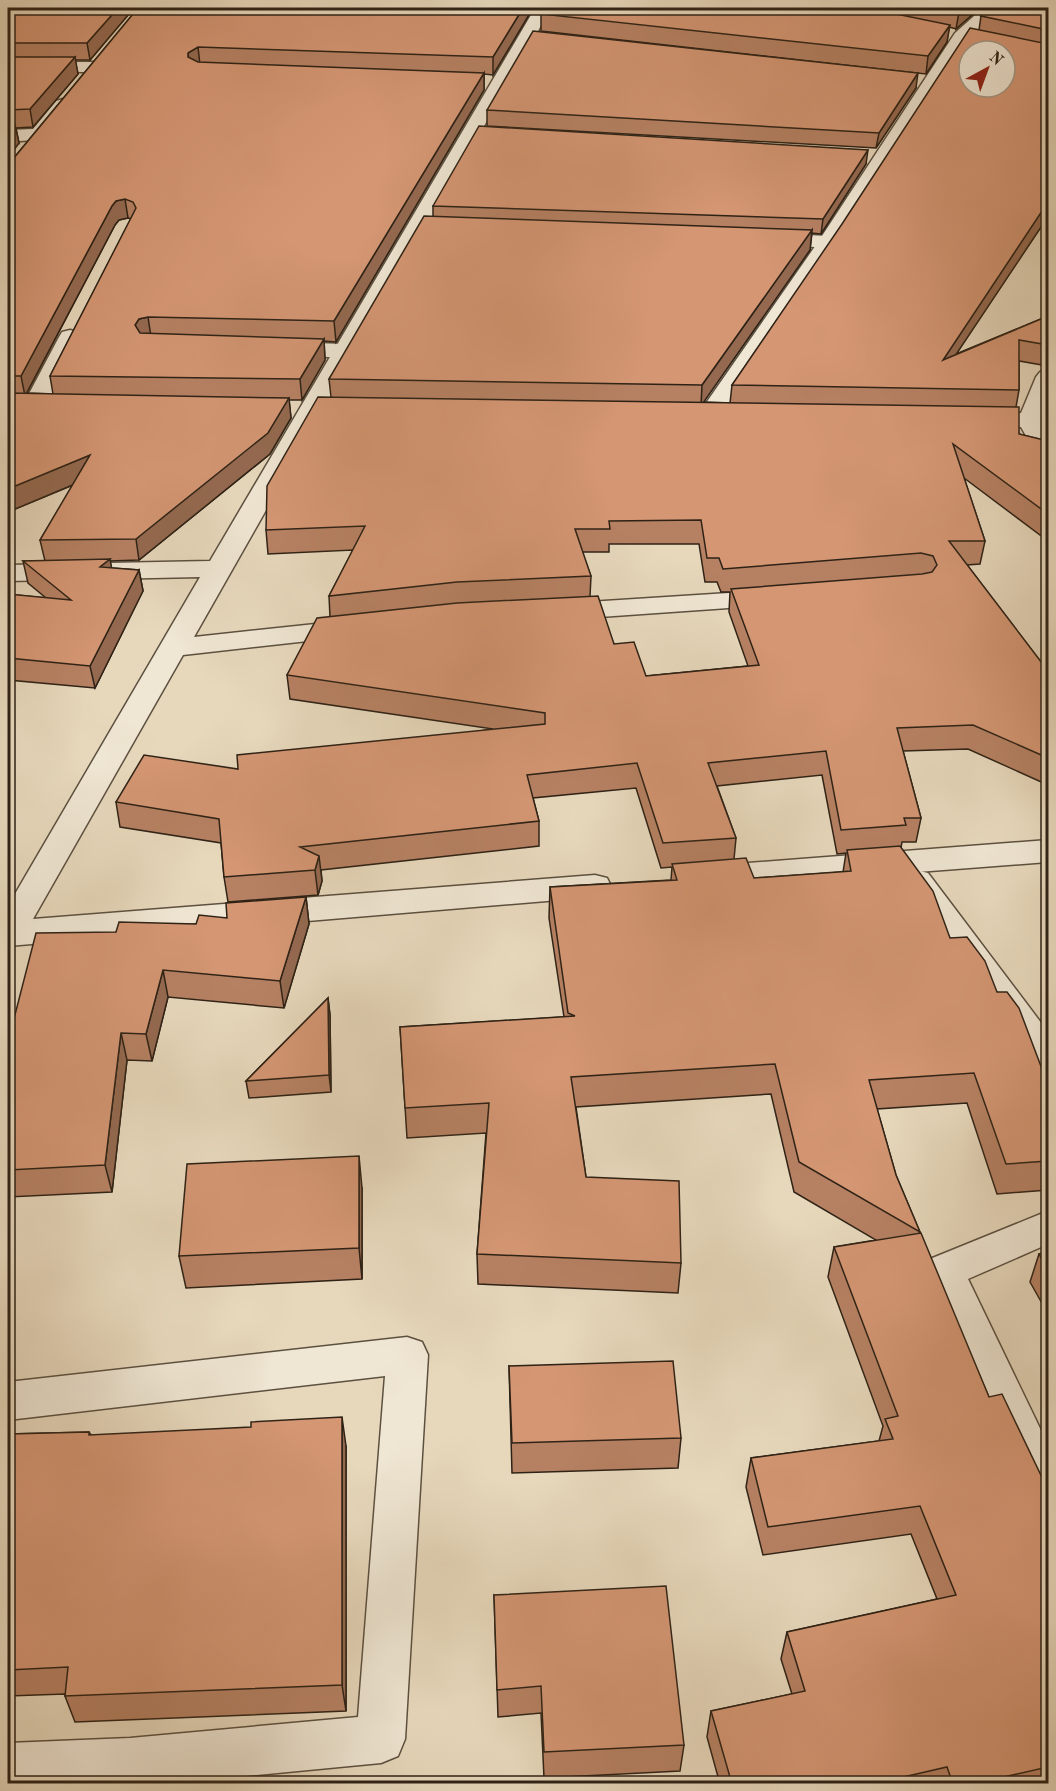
<svg xmlns="http://www.w3.org/2000/svg" width="1056" height="1791" font-family="'Old Standard TT',serif">
  <style>
    .lines { fill: none; stroke-linecap: round; stroke-linejoin: round }
    .lane-casing { stroke: #5c5040; stroke-width: 3 }
    .street-casing { stroke: #5c5040; stroke-width: 3 }
    .lane { fill: #efe6d3; fill-rule: evenodd }
    .street { fill: #efe6d3; fill-rule: evenodd }
    .wall { fill: #b68163; stroke: #2e2216; stroke-width: 1.5; fill-rule: evenodd }
    .shaded-wall { fill: #946950; stroke: #2e2216; stroke-width: 1.5 }
    .building { fill: #d49673; stroke: #2e2216; stroke-width: 1.5; fill-rule: evenodd }
  </style>
  <rect width="100%" height="100%" fill="#e7d8bc"/>
  <filter id="stains"><feTurbulence type="fractalNoise" baseFrequency=".00333" numOctaves="4"/><feColorMatrix values="0 0 0 0 .2 0 0 0 0 .09 0 0 0 0 .02 0 0 0 .5 -.17"/></filter>
  <radialGradient id="worn" r=".72"><stop offset=".6" stop-color="#630" stop-opacity="0"/><stop offset="1" stop-color="#630" stop-opacity=".3"/></radialGradient>
  <g class="lines">
    <g class="lane-casing">
      <path id="lane" d="M8,62h86l9,5 -9,5h-86z
        M765,233l63,3 7,2 3,4 -3,4 -7,2 -70,-5 -3,-4 3,-4z
        M70,330l8,2 3,5 -34,68 -4,5 -8,2 -8,-2 -4,-5 36,-68 3,-5z
        M281,342l64,2 8,2 3,5 -3,5 -8,2 -72,-4 -3,-5 3,-5z
        M916,870l12,3 120,159v39l-13,-3 -131,-179 -4,-8 4,-8z
        M1048,1211v33l-80,35 80,166v65l-16,-6 -108,-233 6,-12z"/>
    </g>
    <g class="street-casing">
      <path id="street" d="M535,8h16l-357,629 159,-17 10,2 4,6 -4,6 -10,2 -170,19 -150,264 562,-44 12,3 4,8 -4,8 -12,3 -587,49v-40l192,-329 -192,4v-16l202,-4z
        M983,8h17l-32,32 -130,202 -120,179 -9,2 -9,-2 -3,-5 121,-174 137,-209z
        M63,99l9,6 -26,34 -38,3v-12l25,-1 23,-28z
        M1048,370v34l-6,16 6,13v16l-18,-6 -9,-16 -55,-2 -3,-5 3,-5 55,-2 15,-36 4,-5z
        M775,590l10,2 4,6 -4,6 -228,16 -10,-2 -4,-6 4,-6 10,-2z
        M1048,840v22l-339,26 -12,-3 -4,-8 4,-8 12,-3z
        M407,1337l15,5 6,13 -23,384 -7,17 -17,7 -219,21h-154v-41l122,-5 228,-21 27,-341 -377,44v-38z"/>
    </g>
    <use href="#lane" class="lane"/>
    <use href="#street" class="street"/>
  </g>
  <path class="wall" d="M8,8h126l-44,52h-15l3,14 -45,53 -17,1 3,15 -11,-8z
    M138,8h395l-40,67 -9,-1v16l-148,252 -12,-1 1,19 -23,40h-13l2,18 -21,36 -131,106 -29,1 1,7 28,2 4,21 -48,97 -87,-8v-86l38,4 -18,-15 -5,-22h22l-5,-21 33,-55 -65,27v-351l5,-2zM128,218l3,1 -81,157 3,18 -26,-1 88,-168 4,-5z
    M545,8h435l-24,21 -7,-2 -2,15 -21,32 -385,-43v-17z
    M1048,8v210h-1l-91,136 92,-38v50l-29,-5v29l-3,17 3,27 29,7v100l-84,-63 21,63 -5,23 -13,1 81,106v114l-80,-36 -65,2 18,67 -5,24h-14l-1,6 49,90 47,54 51,93v105l-51,4 -30,-91 -90,6 19,66 24,57 -1,1 70,164 59,93v294h-328l-13,-47 4,-26 81,-17 -11,-35 6,-27 150,-33 -26,-65 -148,21 -17,-68 5,-29 128,-17 4,-15 -55,-149 6,-30 42,-7 -82,-48 -23,-98 -195,13 10,70 95,86 -3,30 -200,-9 -1,-30 9,-121 -79,5 -7,-111 164,-10 -15,-99 1,-31 121,-7 1,-13 -11,1 -25,-80 -103,10 6,23v25l-218,24 1,11 -4,14 -90,7 -4,-25 -3,-34 -101,-16 -4,-25 122,-33 255,-40 -203,-30 -3,-24 43,-58 -1,-21 24,-46 -85,4 -2,-24 65,-133 -2,-18 104,-163v-10l433,-42 -45,70 -9,-1 -2,17 -107,152 27,1 2,-18 247,-355 2,-14zM609,544h90l6,38h12l4,10h9l-1,20 19,54 -102,10 -32,-32 -24,-47 1,-21 -9,-24h27zM822,775l15,79 9,-1 -3,19 -89,6 -20,-19 2,-21 -19,-52z
    M916,88l-40,60 -389,-22v-16z
    M306,897l3,27 -25,84 -116,-11 -16,64 -25,-1 -15,132 -104,5v-155l108,-110 80,-8 31,-6z
    M328,998l2,17 1,77 -82,6 -3,-17z
    M362,1188v91l-176,9 -7,-32z
    M1048,1252v62l-18,-32 9,-28z
    M509,1366l172,72 -3,30 -166,5z
    M89,1432l2,3 255,11v265l-271,11 -10,-26v-2l-57,2v-262z
    M494,1595l190,150 -4,26 -136,7 -3,-65 -43,4z"/>
  <path class="shaded-wall" d="M118,8h16l-44,52 -3,-17z
    M523,8h10l-40,67v-18z
    M964,8h16l-24,21 3,-17z
    M950,25l-3,17 -21,32 2,-18z
    M198,47l2,18 -10,9 -2,-21z
    M75,57l3,17 -45,53 -3,-18z
    M484,73v17l-148,252 -2,-21z
    M918,73l-2,15 -40,60 3,-15z
    M15,125l4,18 -11,15v-23z
    M868,150l-2,14 -45,70 2,-15z
    M125,199l3,19 -9,2 -4,5 -90,171 -4,-20 91,-170 4,-5z
    M1048,202v7l-1,9 -108,162 4,-20z
    M812,230l-2,20 -109,156 1,-21z
    M148,317l3,20 -9,2 -7,-14 4,-6z
    M324,339l1,21 -23,40 -2,-21z
    M289,398l2,20 -21,36 -131,106 -3,-21z
    M90,455l4,21 -86,36v-23z
    M110,559l4,22 -14,-14z
    M139,570l4,21 -48,97 -5,-22z
    M8,785l4,18 -4,51z
    M319,856l3,25 -4,14 -3,-25z
    M306,897l3,27 -25,84 -4,-27z
    M163,970l5,27 -16,64 -6,-27z
    M328,998l2,17 1,77 -2,-17z
    M121,1033l6,27 -15,132 -7,-27z
    M359,1156l3,32v91l-3,-31z
    M342,1417l4,29v265l-4,-26z"/>
  <path class="building" d="M8,8h110l-31,35h-79z
    M138,8h385l-30,49 -295,-10 -10,6v4l10,5 286,11 -150,248 -186,-4 -9,2 -4,6 5,8 184,6 -24,40 -250,-3 86,-168 -3,-6 -8,-3 -9,2 -4,5 -91,170h-13v-215l5,-2z
    M545,8h322l83,17 -22,31 -387,-42z
    M938,8h26l-5,4z
    M990,8h58v22l-67,-14z
    M970,28l78,16v158l-105,158 105,-44v29l-29,-5v50l-287,-5 110,-161zM969,51h36v36h-36z
    M533,31l385,42 -39,60 -392,-23z
    M8,57h67l-45,52 -22,1z
    M8,125h7l-7,10z
    M479,126l389,24 -45,69 -390,-13z
    M424,216l388,14 -110,155 -373,-6z
    M8,393l281,5 -21,35 -132,106 -96,1 50,-85 -82,34z
    M318,397l701,10v27l29,7v73l-95,-70 32,97h-36l99,130v87l-75,-33 -76,3 24,90h-17l2,7 -65,5 -15,-79 -118,12 28,75 -73,5 -26,-80 -110,12 12,46 -239,26 19,9 -4,14 -91,7 -5,-58 -103,-17 28,-47 94,14 -1,-14 308,-31v-11l-258,-38 30,-57 140,-15 141,-7 16,48 20,-2 12,34 113,-11 -28,-76 191,-15 10,-2 5,-7 -4,-9 -12,-3 -198,16 -4,-11h-12l-6,-38 -92,1 1,8h-35l16,47 -134,6 -128,14 36,-70 -99,4 1,-44z
    M110,559l-10,8 39,3 -49,96 -82,-8v-64l63,6 -48,-39z
    M900,846l33,45 17,47 17,-1 18,24 12,31h10l12,16 29,77v76l-42,3 -32,-91 -105,7 27,95 24,57 -121,-70 -24,-98 -204,13 15,100 93,4 2,82 -204,-9 12,-151 -84,5 -5,-81 175,-11 -7,-3 -18,-126 127,-7 -5,-16 74,-6 8,20 97,-7 -4,-21z
    M306,897l-26,84 -117,-11 -17,64 -25,-1 -16,132 -97,5v-128l28,-109 80,-1 3,-10 77,2 3,-9 28,3 -1,-15z
    M328,998l1,77 -83,6z
    M359,1156v92l-180,8 8,-92z
    M921,1233l68,164 13,-3 46,96v277l-76,17h-19l-6,-17 -74,17h-141l-21,-73 94,-20 -18,-59 169,-37 -36,-89 -152,21 -17,-69 142,-19 -8,-20 13,-3 -64,-169z
    M1048,1252v18l-9,-16z
    M673,1361l8,77 -169,5 -3,-77z
    M342,1417v268l-277,11 3,-29 -60,3v-236l81,-2v3l162,-8v-5z
    M666,1586l18,159 -140,7 -3,-66 -44,4 -3,-95z"/>
  <rect width="1056" height="1791" fill="none" stroke="#e7d8bc" stroke-width="30"/>
  <rect x="9" y="9" width="1038" height="1773" fill="none" stroke="#2e2216" stroke-width="3"/>
  <rect x="15" y="15" width="1026" height="1761" fill="none" stroke="#2e2216" stroke-width="1.5"/>
  <g transform="translate(987 69) rotate(41)"><circle r="28" fill="#efe6d3" stroke="#a29887" stroke-width="1.5"/>
  <path d="M0-4.5L10 22L0 15L-10 22Z" fill="#8f2418"/>
  <text y="-9" font-size="16" font-weight="bold" text-anchor="middle" fill="#2e2216">N</text>
  </g>
  <rect width="100%" height="100%" filter="url(#stains)"/>
  <rect width="100%" height="100%" fill="url(#worn)"/>
</svg>
